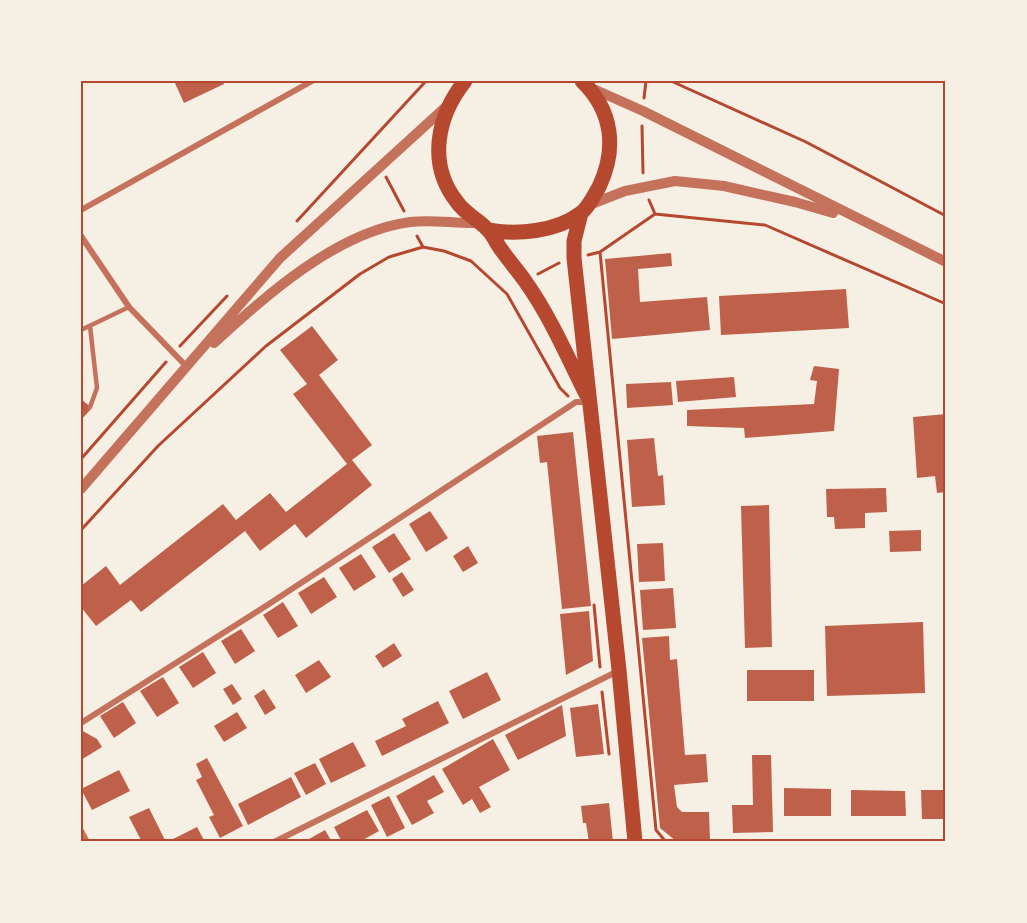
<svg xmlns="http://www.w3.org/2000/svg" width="1027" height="923" font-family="Commissioner,sans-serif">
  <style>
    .building { fill: #bf614a }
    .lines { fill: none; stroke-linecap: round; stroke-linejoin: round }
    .path { stroke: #b5482f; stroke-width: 3 }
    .service { stroke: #c5725c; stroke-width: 4.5 }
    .minor { stroke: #c5725c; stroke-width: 6 }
    .tertiary { stroke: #c5725c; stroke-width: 10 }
    .primary { stroke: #b5482f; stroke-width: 15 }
    .neatline { fill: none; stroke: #b5482f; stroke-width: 2 }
  </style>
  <rect width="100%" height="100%" fill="#f6efe4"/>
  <path class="building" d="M174,81h49l1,3 -40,19z
    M671,253l1,13 -34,3 2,33 67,-5 3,33 -98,9 -7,-80z
    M846,289l3,39 -128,7 -2,-39z
    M312,326l26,34 -19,15 53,70 -20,15 20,25 -66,53 -11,-14 -35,27 -15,-20 -104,81 -10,-12 -35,26 -15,-19v-21l25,-20 14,19 103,-81 13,16 34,-27 16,19 61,-48 -54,-70 14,-10 -27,-34z
    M814,366l25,3 -5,62 -89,7 -1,-10 -57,-2v-16l127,-6 3,-23 -7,-1z
    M734,377l2,20 -58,5 -2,-21z
    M671,382l2,23 -46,3 -1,-24z
    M81,399l11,9 -11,12z
    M946,414v78l-9,1 -2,-17 -18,2 -4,-61z
    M573,432l18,174 -29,3 -15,-147 -7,1 -3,-27z
    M654,438l4,38 5,-1 2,30 -33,2 -5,-67z
    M886,488l1,24 -22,1v15l-30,1 -1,-12h-7l-1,-28z
    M769,505l3,142 -27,1 -4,-142z
    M430,511l18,27 -22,14 -17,-28z
    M921,530v21l-31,1 -1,-21z
    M394,533l17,26 -22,14 -17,-26z
    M663,543l2,38 -26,1 -2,-38z
    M468,546l10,17 -15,9 -10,-16z
    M361,554l15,23 -22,14 -15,-23z
    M402,572l12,18 -11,7 -11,-18z
    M324,577l13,20 -26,17 -13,-21z
    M673,588l3,40 -33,2 -3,-40z
    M283,602l15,24 -20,12 -15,-23z
    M589,611l4,50 -27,14 -6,-61z
    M923,622l2,71 -98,3 -2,-70z
    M241,629l14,22 -20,13 -14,-23z
    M669,636l1,24 7,-1 8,96 21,-1 2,28 -34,3 3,22 5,5h27l1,29h-34l-16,-13 -18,-190z
    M394,643l8,13 -19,12 -8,-12z
    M203,652l13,21 -23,15 -14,-21z
    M319,660l12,17 -25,16 -11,-18z
    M747,670h67v31h-67z
    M487,672l14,28 -38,19 -14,-28z
    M163,677l16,26 -22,14 -17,-26z
    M232,684l10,15 -9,6 -10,-16z
    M264,689l12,19 -11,7 -11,-19z
    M438,701l11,22 -67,33 -7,-15 31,-15 -4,-7z
    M123,702l13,21 -22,15 -14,-22z
    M598,704l6,50 -28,3 -6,-49z
    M562,705l4,31 -48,24 -13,-25z
    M237,712l10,16 -23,14 -10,-16z
    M81,730l16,9 5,8 -21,13z
    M493,739l17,31 -31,17 12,20 -11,6 -8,-14 -9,6 -21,-36z
    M353,742l13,24 -35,17 -12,-24z
    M752,755h19l2,77 -40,1 -1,-28h21z
    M207,758l36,68 -23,12 -11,-21 5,-2 -18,-35 6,-3 -6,-13z
    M315,763l11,21 -20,11 -12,-22z
    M119,770l11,21 -38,19 -11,-21z
    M434,775l10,17 -17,9 7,12 -22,12 -16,-29z
    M291,777l10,20 -53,28 -10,-21z
    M784,788l47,1v27h-47z
    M851,790l54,1 1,25h-55z
    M921,790h23v29h-22z
    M389,796l16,32 -18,9 -16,-32z
    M609,803l4,39h-24l-3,-19h-3l-2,-17z
    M149,808l17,34h-24l-13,-25z
    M367,810l12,21 -20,11h-17l-8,-15z
    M197,827l8,15h-38z
    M325,830l7,12h-30l7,-3z"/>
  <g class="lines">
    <path class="path" d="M671,81l135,61 140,74
      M644,98l2,-17
      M642,126l1,47
      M386,177l18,34
      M649,200l6,14
      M297,221l129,-140
      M417,236l6,11
      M600,252l56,578 10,12
      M588,255l12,-3 55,-38 110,11 181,79
      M538,274l21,-11
      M180,346l47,-50
      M81,459l85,-97
      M81,530l77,-84 108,-100 94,-72 29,-17 34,-10 21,4 27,10 36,33 53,94 8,8
      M594,605l6,62
      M602,692l7,62"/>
    <path class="service" d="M81,330l48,-23
      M90,407l7,-19 -7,-62"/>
    <path class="minor" d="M81,210l231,-129
      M81,236l48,71 58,60
      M81,723l188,-119 307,-202h12
      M81,831l6,11
      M274,842l344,-171"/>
    <path class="tertiary" d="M589,87l54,24 303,151
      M589,205l36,-14 50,-10 49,5 71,16 38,11
      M214,343c53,-48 122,-111 196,-121 23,-3 46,2 68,1
      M81,489l199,-231 169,-154"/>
    <path class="primary" d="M465,81c-28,35 -38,83 -8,121 8,12 21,17 31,28 6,6 9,15 15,22 7,10 15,19 22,29 25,35 42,75 61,113
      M581,213l-7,28v17l45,412 16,172
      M488,230c29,5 68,2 93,-17 8,-6 13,-18 18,-26 18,-38 14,-76 -17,-106"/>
  </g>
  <rect width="1027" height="923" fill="none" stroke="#f6efe4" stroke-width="165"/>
  <rect x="82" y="82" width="862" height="758" class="neatline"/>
</svg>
